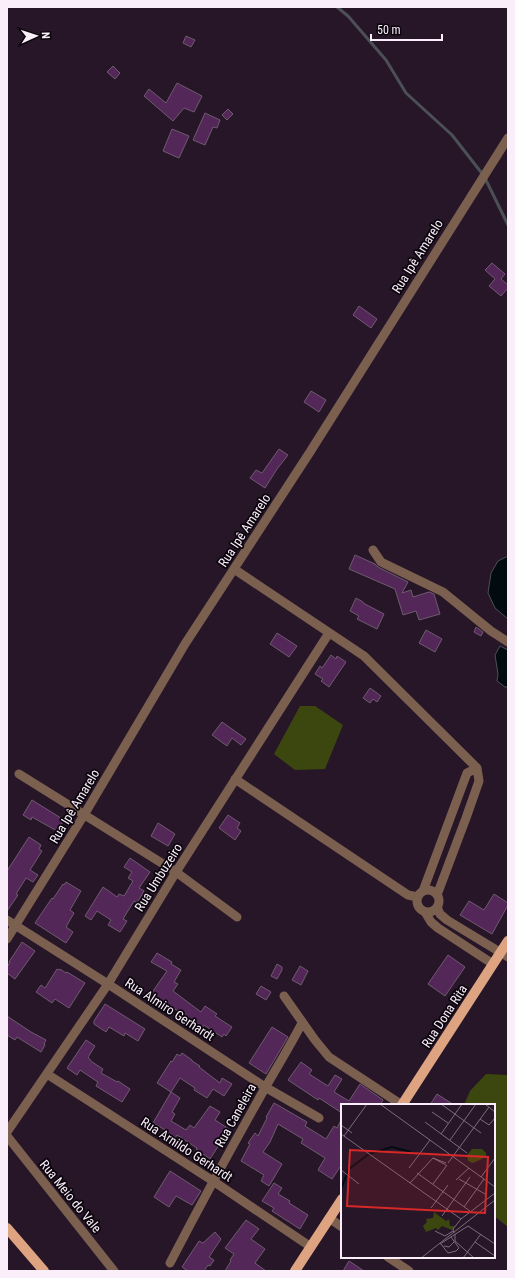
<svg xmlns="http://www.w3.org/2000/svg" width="515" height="1278" font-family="'Roboto Condensed',sans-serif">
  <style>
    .forest { fill: #3c470f }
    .water { fill: #020c10; stroke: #4c5056 }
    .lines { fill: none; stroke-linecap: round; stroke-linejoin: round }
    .stream { stroke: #4c5056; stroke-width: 3 }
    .building { fill: #542759; stroke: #6f5a70 }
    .minor { stroke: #7c604f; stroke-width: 9 }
    .major { stroke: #dea481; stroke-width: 10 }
    .labels { text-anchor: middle; stroke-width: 3.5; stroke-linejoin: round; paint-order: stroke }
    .street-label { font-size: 13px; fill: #faeefb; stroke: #0b050c }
    .inset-river { fill: none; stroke: #020c10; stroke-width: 2 }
    .inset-road { fill: none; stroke: #7b6c7c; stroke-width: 1 }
    .view { fill: #d62828; fill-opacity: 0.15; stroke: #d62828; stroke-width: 2 }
    .inset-edge { fill: none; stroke: #faeefb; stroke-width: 2 }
  </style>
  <rect width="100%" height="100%" fill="#271628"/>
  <path class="forest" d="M300,706h15l28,19 -18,44 -30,1 -21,-16z
    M486,1074l22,1v152l-14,-11v-111h-30l6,-14z"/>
  <path class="water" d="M508,556v63l-13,-11 -7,-15 3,-20 7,-12z
    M500,646l8,4v37h-3l-8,-6 1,-7 -3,-19z"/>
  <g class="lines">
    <path class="stream" d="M337,7l11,9 38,44 20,33 46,42 32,41 24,49"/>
  </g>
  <path class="building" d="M186,36l9,4 -4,7 -8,-4z
    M113,66l7,7 -5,6 -8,-7z
    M177,83l25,13 -8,16 -10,-4 -11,13 -29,-25 5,-7 17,14z
    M228,109l5,5 -6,6 -5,-5z
    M205,113l15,7 -3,8 -4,-1 -8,18 -12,-5z
    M172,129l17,7 -10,22 -16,-7z
    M492,263l13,11 -4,5 7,6v3l-7,8 -12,-10 6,-7 -10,-9z
    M359,306l18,13 -6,9 -18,-13z
    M311,391l15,9 -7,12 -15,-10z
    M279,449l9,6 -11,14 -12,19 -15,-10 6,-8 6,3z
    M355,555l20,9 3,3 30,15 -6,11 9,-3 2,7 16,-5 5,2 6,20 -21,6 -3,-9 -13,4 -8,-26 -46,-20z
    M356,598l7,4v1l21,11 -7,15 -20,-10 2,-3 -9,-5z
    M476,627l7,5 -2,4 -7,-4z
    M426,630l16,9 -7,13 -16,-9z
    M277,633l20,13 -8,11 -19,-13z
    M331,655l5,4 1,-3 9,6 -17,25 -8,-6 2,-2 -8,-5 5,-8 2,2z
    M370,688l11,8 -4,6 -4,-3 -3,4 -7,-5z
    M222,722l24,17 -5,6 -9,-7 -5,8 -15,-11z
    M32,800l32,20 -7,11 -25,-14 -1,3 -8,-5z
    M228,815l12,8 -3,5 4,3 -6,9 -16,-12z
    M158,823l17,11 -7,12 -17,-10z
    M29,837l12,8 -2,4 3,2 -12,19 8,5 -5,7 -7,-4 -10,16 2,1 -11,16v-40z
    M130,858l20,14 -11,16 5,3 -7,12 -3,-2 -11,18 4,2 -7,11 -12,-7 3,-5 -14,-9 -6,9 -6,-4 18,-29 14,10 2,-3 5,2 9,-15 -5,-3 4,-6 -8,-5z
    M66,882l15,9 -11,19 4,3 -8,14 7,5 -7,11 -31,-20 17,-25 1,1 10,-15 1,1z
    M494,894l14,9v2l-16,29 -32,-19 9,-14 15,9z
    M22,942l13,9 -20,28 -8,-6v-6l3,-5h-1z
    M157,953l15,9 -1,2 10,6 -7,12 4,2 -5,7 28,21 4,-6 12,8 -2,2 17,11 -6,9 -2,-2 -2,3 -18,-12 -1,2 -52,-33 16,-23 -16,-9z
    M448,955l17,12 -20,29 -17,-12z
    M277,964l5,3v3l-5,9 -6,-3z
    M300,966l8,5 -7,14 -9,-5z
    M57,969l2,1 1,-1 6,4 1,-1 18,11 -16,25 -14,-9 -3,4 -16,-11 5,-7 4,3z
    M261,986l10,6 -5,8 -10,-6z
    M105,1004l40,25 -7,12 -13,-8 -1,3 -15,-9 -3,5 -12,-8v-3z
    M7,1016l24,16 15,8 -2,4 1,1 -4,7 -24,-15 -2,3 -8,-5z
    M272,1027l16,10 -22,37 -17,-11z
    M86,1040l9,6 -7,11 4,5 11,7 -2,4 16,9 1,-1 12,8 -8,13 -26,-16 2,-4 -18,-12 -3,5 -10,-7z
    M182,1053l10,7v1l8,5 -1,1 21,16 2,-5 10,6 -8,12 -11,-7 -6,9 -13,-8 1,-2 -15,-10 -9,14 -14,-9 14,-22 1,1 5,-8 3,2z
    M301,1062l11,8 -3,4 19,12 7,-11 7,4 -8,13 15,9 11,-17 23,16 -3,5h-38v8l-23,-15 -1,2 -30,-20z
    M171,1092l9,6 -8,14 3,2 -4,7 15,9 4,-5 4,3 16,-22 10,6 -5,8 14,9 -19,30 -14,-10 1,-1 -20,-13 -2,3 -9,-6 1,-1 -14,-8z
    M437,1094l17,11h-24z
    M274,1103l33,19 -2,4 21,13 8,-13 3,2 5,-10v50l-2,-1 -8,12 -14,-9 7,-12 -24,-15 2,-4 -25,-15 -8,18 -7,10 19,12 -13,22 -8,-5 3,-6 -23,-14 9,-17 -2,-1 7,-10 3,3 9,-18 -1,-1z
    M170,1171l31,20 -9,14 -16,-9 -7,11 -15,-10z
    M274,1183l8,5 -4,6 12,7 -1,2 19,12 -8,14 -28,-18 2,-3 -12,-7z
    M246,1220l13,9 -8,10 14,10 -10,14 11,8h-41l6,-10 -1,-1 4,-6 -9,-6z
    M215,1232l6,7 -12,18 5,3 -4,6 -2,-1 -4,6h-16l-6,-4 17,-26 4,2z
    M349,1261l15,10h-21z"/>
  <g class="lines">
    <path class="minor" d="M373,550l8,12 62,30 48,39 17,11
      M234,569l130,87 113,112 2,13 -13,37 -29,77
      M19,774l157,98 61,45
      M235,779l173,116 10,2
      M417 901a11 11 0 1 1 22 0a11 11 0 1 1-22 0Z
      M423,891l44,-118 10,-5
      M437,907l3,7 7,6 61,37
      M425,912l6,10 7,6 55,36
      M7,920l101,64 157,103 54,31
      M7,939l77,-124 101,-171 125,-192 198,-314
      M284,996l31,44 14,17 73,48
      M47,1074l166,107 98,66
      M7,1132l101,-148 68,-112 153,-239
      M7,1136l107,135
      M329,1218l13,9
      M388,1257l21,14
      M170,1263c29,-56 59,-111 90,-166 14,-25 29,-49 42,-74"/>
    <path class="major" d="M402,1105l106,-164
      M7,1228l37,43
      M295,1271l47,-72"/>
  </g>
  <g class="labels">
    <g class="street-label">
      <text transform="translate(417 256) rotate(-58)" y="5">Rua Ipê Amarelo</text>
      <text transform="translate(244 530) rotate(-57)" y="5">Rua Ipê Amarelo</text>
      <text transform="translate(74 806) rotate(-59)" y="5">Rua Ipê Amarelo</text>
      <text transform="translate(158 877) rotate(-58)" y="5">Rua Umbuzeiro</text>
      <text transform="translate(170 1009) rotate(33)" y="5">Rua Almiro Gerhardt</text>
      <text transform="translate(444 1016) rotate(-57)" y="5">Rua Dona Rita</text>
      <text transform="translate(235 1115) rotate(-61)" y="5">Rua Caneleira</text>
      <text transform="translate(187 1149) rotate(33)" y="5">Rua Arnildo Gerhardt</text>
      <text transform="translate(71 1196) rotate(51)" y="5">Rua Meio do Vale</text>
    </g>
  </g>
  <g transform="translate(341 1104)">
    <rect width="154" height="154" fill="#271628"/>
    <path d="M131,45h10l4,4v4l-13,6 -5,-2 -1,-6zM93,108l12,9 3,-2 1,7h5l-3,4 -10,-4 -4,4 -2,-2 -10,4 -3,-6 4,-4 -1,-3 7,-1z" fill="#3c470f"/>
    <path class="inset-river" d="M0,85l8,-20 20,-15 23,-7 19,5"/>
    <path class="inset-road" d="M39,0l115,83M100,0l40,29M144,0l10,8M91,8l16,11M139,15l9,6 6,-7M84,18l42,31M0,21l11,8M0,30l120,85M100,30l21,-30M3,32l23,-32M109,36l26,-36M92,54l13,7M92,54l13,5M107,59l41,-56M68,64l21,-28M0,66l18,14M76,69l53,38M140,73l14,-19M118,75l26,15M115,76l13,-12M69,79l23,-25M92,80l14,-19M123,103l20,-28M90,104l17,-23M101,112l28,-39M94,127l10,5 8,-5M113,129l-1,-4 8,-10 34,-26M114,130v7l19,17M134,138l20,14M99,140l28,-18 27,18M100,140l7,9 8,-2 3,-3 -8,-11M103,142l5,1 5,-5M80,154l74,-58M122,154l18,-24"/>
    <path class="view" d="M9,46l138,7 -3,56 -138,-7z"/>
    <rect width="154" height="154" class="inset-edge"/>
  </g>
  <rect width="515" height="1278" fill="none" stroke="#faeefb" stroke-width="16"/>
  <g transform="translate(36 36) rotate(87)" stroke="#0b050c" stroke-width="3" paint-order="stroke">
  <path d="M0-3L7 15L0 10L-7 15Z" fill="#faeefb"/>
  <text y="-6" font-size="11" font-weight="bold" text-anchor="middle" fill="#faeefb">N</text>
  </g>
  <path d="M371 34v6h71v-6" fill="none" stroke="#faeefb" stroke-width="2"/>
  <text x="377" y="34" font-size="12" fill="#faeefb" stroke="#0b050c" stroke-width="3" paint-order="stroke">50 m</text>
</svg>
